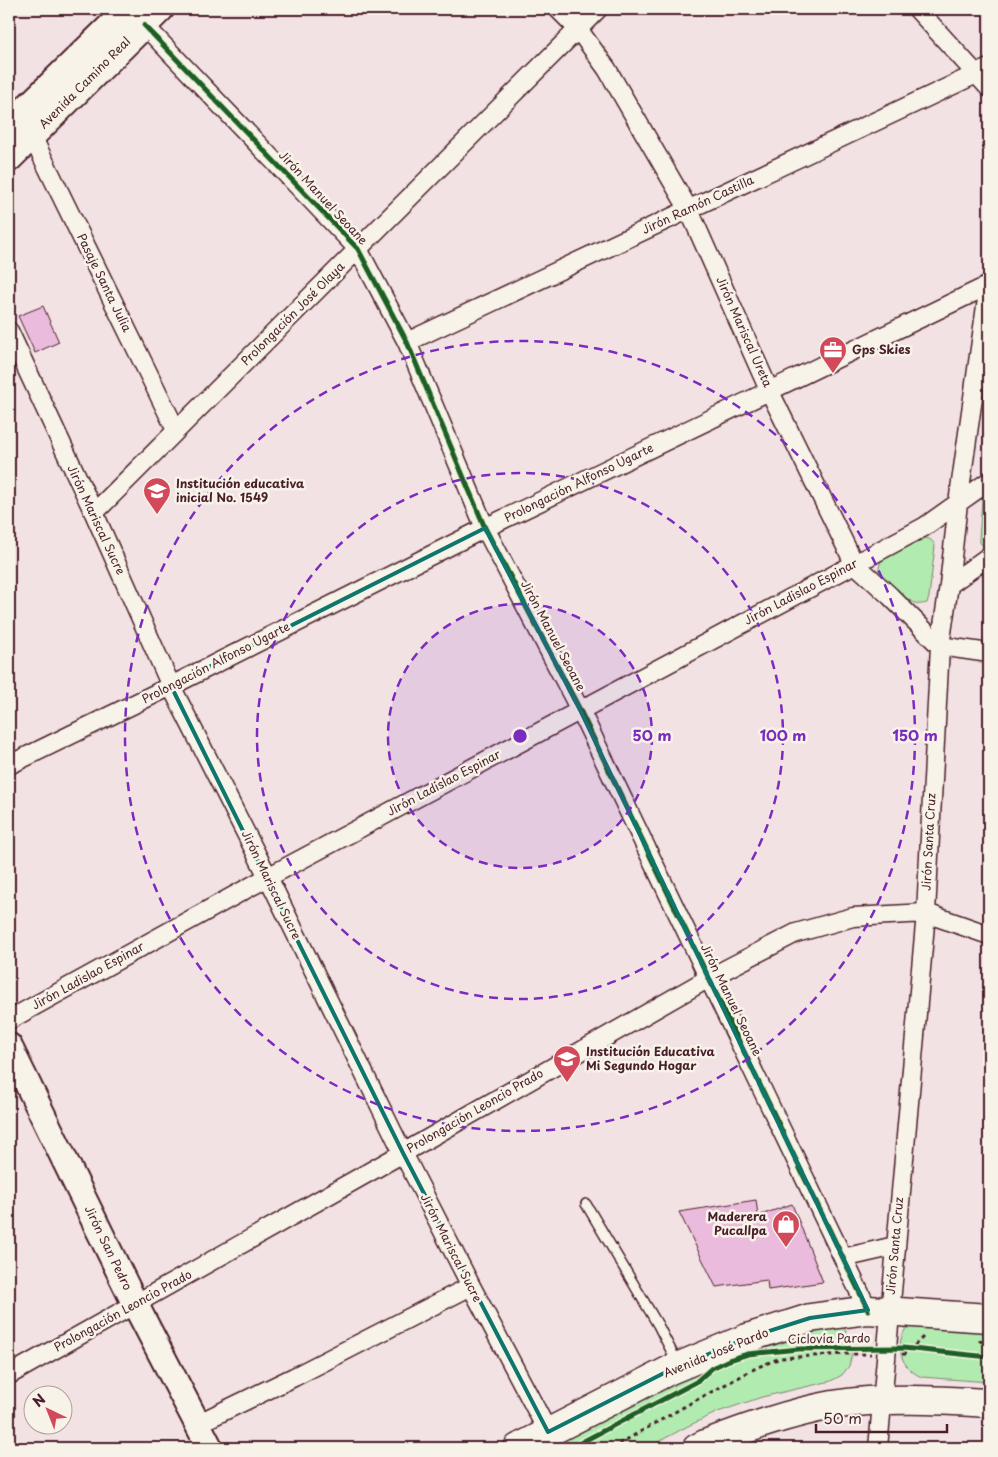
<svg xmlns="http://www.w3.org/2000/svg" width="998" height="1457" font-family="'Playpen Sans',sans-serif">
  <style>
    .green { fill: #b1ebb0; stroke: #7e856e }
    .building { fill: #eabbdc; stroke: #4a1f2b }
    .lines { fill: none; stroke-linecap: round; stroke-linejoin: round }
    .lane-casing { stroke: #4a1f2b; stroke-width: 12 }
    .street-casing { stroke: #4a1f2b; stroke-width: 21 }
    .secondary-casing { stroke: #4a1f2b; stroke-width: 29 }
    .primary-casing { stroke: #4a1f2b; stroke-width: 31 }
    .path { stroke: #4a1f2b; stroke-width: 3; stroke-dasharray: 4 4; stroke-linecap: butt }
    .lane { stroke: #f7f3e8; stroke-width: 9 }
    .street { stroke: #f7f3e8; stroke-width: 18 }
    .secondary { stroke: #f7f3e8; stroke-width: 25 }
    .primary { stroke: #f7f3e8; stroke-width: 28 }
    .cycleway-casing { stroke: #f7f3e8; stroke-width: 8 }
    .cycleway { stroke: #1b5e20; stroke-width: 5 }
    .marked { fill: none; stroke: #0f766e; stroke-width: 4; stroke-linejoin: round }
    .ring { fill: none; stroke: #7b2cbf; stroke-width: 2.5; stroke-dasharray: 9 6 }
    .labels { text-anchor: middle; stroke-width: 5; stroke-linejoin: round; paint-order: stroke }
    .street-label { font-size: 12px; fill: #4a1f2b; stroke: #f7f3e8 }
    .poi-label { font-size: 12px; font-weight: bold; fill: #4a1f2b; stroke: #f7f3e8; text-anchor: start }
    .centre { fill: #7b2cbf; stroke: #f7f3e8; stroke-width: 2.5 }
    .ring-label { font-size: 15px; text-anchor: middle; font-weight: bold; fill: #7b2cbf; stroke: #f7f3e8; stroke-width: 5; stroke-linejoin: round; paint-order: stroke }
  </style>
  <rect width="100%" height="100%" fill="#f3e2e4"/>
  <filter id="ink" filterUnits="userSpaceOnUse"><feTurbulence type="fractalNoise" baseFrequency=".02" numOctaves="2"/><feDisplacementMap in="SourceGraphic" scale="10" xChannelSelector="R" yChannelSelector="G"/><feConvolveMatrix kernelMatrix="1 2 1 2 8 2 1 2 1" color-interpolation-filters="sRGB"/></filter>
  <g filter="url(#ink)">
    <path class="green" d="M989,491v55l-2,1 -6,-3 -2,-5 3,-40z
      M922,538c7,0 10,1 13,8l-6,51 -2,6c-5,1 -8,2 -12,0 -7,-2 -35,-24 -36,-31 -1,-4 1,-7 2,-11z
      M912,1321l77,1v60l-68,-5c-24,-12 -28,-37 -9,-56z
      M840,1324l6,7 6,23 -3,12 -7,9 -11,6 -69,16 -44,15 -30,14 -41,22h-116l215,-105z"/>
    <path class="building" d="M43,306l16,36 -24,11 -17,-37z
      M756,1200l2,16 34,-12 31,78 -55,8 -1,-10 -51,7 -37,-75z"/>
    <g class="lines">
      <g class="lane-casing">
        <path id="lane" d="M586,1204l72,121 20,39"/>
      </g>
      <g class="street-casing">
        <path id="street" d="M558,9l20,20 29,40 82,141 80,180 85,173 36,33 50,50 49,7
          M917,9l72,79
          M144,25l214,224 49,93 78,186 95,182 288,600
          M32,136l144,294
          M9,331l85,182 77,173 97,191 135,276 68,133 77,146
          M407,342l582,-274
          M94,513l504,-504
          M949,585l40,-29
          M9,765l162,-79 314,-158 504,-243
          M9,1020l259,-143 656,-350 65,-46
          M843,1258l52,-12
          M9,1375l394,-222 306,-175 87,-45 57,-16 73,-4 63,22
          M197,1424l97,-47 177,-91
          M878,1448l48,-535 14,-267 9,-61 9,-82 31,-218"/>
      </g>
      <g class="secondary-casing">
        <path id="secondary" d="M9,125l119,-116
          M9,159l152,-150
          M9,1046l126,258 75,144"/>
      </g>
      <g class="primary-casing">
        <path id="primary" d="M518,1448l152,-78 77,-32 63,-20 58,-8 121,8
          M697,1448l8,-4c42,-16 84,-31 128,-39 51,-8 105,-5 156,-2"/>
      </g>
      <path class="path" d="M979,1340l10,7
        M902,1354h4l19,-19
        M612,1448l77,-44 69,-37 22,-9 67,-4h24"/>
      <use href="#lane" class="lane"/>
      <use href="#street" class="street"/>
      <use href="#secondary" class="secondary"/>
      <use href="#primary" class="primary"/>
      <g class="cycleway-casing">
        <path id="cycleway" d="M144,25l214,224 49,93 78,186 95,182 288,600
          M574,1448l8,-6 114,-60 16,-14 17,-8 19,-6 51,-5 104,-1 86,9"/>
      </g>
      <use href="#cycleway" class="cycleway"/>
    </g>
  </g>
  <path class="marked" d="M485,528l95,182 288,600 -58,8 -63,20 -77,32 -122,62 -145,-279 -232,-467z"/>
  <circle cx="520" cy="736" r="132" fill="#7b2cbf" fill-opacity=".12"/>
  <g class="ring">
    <circle cx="520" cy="736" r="132"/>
    <circle cx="520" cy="736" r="263"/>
    <circle cx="520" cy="736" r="395"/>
  </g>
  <defs>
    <g id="office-pin" transform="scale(1.4375)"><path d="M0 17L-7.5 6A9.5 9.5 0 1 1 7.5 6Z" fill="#d1495b" stroke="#f7f3e8"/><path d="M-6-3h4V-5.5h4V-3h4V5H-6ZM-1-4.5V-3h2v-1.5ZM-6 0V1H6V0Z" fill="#fff"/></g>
    <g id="school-pin" transform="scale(1.4375)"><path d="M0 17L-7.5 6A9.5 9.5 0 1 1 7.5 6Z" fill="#d1495b" stroke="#f7f3e8"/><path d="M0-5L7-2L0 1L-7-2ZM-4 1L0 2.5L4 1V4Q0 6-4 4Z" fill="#fff"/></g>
    <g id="shop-pin" transform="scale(1.4375)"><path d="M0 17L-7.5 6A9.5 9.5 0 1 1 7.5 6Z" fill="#d1495b" stroke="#f7f3e8"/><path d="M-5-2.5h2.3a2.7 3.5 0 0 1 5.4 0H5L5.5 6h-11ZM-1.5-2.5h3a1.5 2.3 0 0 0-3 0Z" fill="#fff"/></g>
  </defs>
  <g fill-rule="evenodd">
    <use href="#office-pin" x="833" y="350"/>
    <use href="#school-pin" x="157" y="491"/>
    <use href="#school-pin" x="567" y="1059"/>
    <use href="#shop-pin" x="786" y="1224"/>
  </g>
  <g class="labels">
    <g class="street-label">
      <text transform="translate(85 83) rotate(-45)" y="4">Avenida Camino Real</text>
      <text transform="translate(323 198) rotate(47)" y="4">Jirón Manuel Seoane</text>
      <text transform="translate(698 205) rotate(-25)" y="4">Jirón Ramón Castilla</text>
      <text transform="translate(104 283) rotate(64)" y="4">Pasaje Santa Julia</text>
      <text transform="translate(293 314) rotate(-45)" y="4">Prolongación José Olaya</text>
      <text transform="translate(744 332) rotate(66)" y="4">Jirón Mariscal Ureta</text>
      <text transform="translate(579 483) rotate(-26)" y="4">Prolongación Alfonso Ugarte</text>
      <text transform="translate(96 520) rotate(65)" y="4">Jirón Mariscal Sucre</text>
      <text transform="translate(801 592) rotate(-28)" y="4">Jirón Ladislao Espinar</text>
      <text transform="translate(553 636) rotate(62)" y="4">Jirón Manuel Seoane</text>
      <text transform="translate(216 663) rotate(-27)" y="4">Prolongación Alfonso Ugarte</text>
      <text transform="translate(444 783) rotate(-28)" y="4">Jirón Ladislao Espinar</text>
      <text transform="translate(929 842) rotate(-87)" y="4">Jirón Santa Cruz</text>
      <text transform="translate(271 885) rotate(64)" y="4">Jirón Mariscal Sucre</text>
      <text transform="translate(88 976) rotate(-29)" y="4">Jirón Ladislao Espinar</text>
      <text transform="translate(731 1000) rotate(64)" y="4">Jirón Manuel Seoane</text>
      <text transform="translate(475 1111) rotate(-30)" y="4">Prolongación Leoncio Prado</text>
      <text transform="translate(895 1246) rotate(-85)" y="4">Jirón Santa Cruz</text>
      <text transform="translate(108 1248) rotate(64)" y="4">Jirón San Pedro</text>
      <text transform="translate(451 1248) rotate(63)" y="4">Jirón Mariscal Sucre</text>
      <text transform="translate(123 1311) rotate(-29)" y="4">Prolongación Leoncio Prado</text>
      <text transform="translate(829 1339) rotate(-1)" y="4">Ciclovía Pardo</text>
      <text transform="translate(716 1353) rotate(-22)" y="4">Avenida José Pardo</text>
    </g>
    <g class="poi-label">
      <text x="852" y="354">Gps Skies</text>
      <text x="176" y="488">Institución educativa<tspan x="176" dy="14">inicial No. 1549</tspan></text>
      <text x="586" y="1056">Institución Educativa<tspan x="586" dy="14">Mi Segundo Hogar</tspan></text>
      <text x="767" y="1221" text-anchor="end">Maderera<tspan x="767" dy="14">Pucallpa</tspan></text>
    </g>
  </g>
  <circle cx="520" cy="736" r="8" class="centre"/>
  <g class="ring-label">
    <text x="652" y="741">50 m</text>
    <text x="783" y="741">100 m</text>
    <text x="915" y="741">150 m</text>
  </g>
  <rect width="998" height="1457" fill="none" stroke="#f7f3e8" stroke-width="30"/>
  <rect x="15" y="15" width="968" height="1427" fill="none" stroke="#4a1f2b" stroke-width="2" filter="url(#ink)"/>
  <g transform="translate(48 1410) rotate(317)"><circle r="24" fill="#f7f3e8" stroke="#b29e9c"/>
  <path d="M0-4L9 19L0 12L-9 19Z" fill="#d1495b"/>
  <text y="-8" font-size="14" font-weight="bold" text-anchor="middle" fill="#4a1f2b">N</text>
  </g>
  <path d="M816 1424v8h131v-8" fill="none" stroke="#4a1f2b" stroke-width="2.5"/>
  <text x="823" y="1424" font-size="15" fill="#4a1f2b" stroke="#f7f3e8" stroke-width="4" paint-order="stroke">50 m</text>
</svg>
